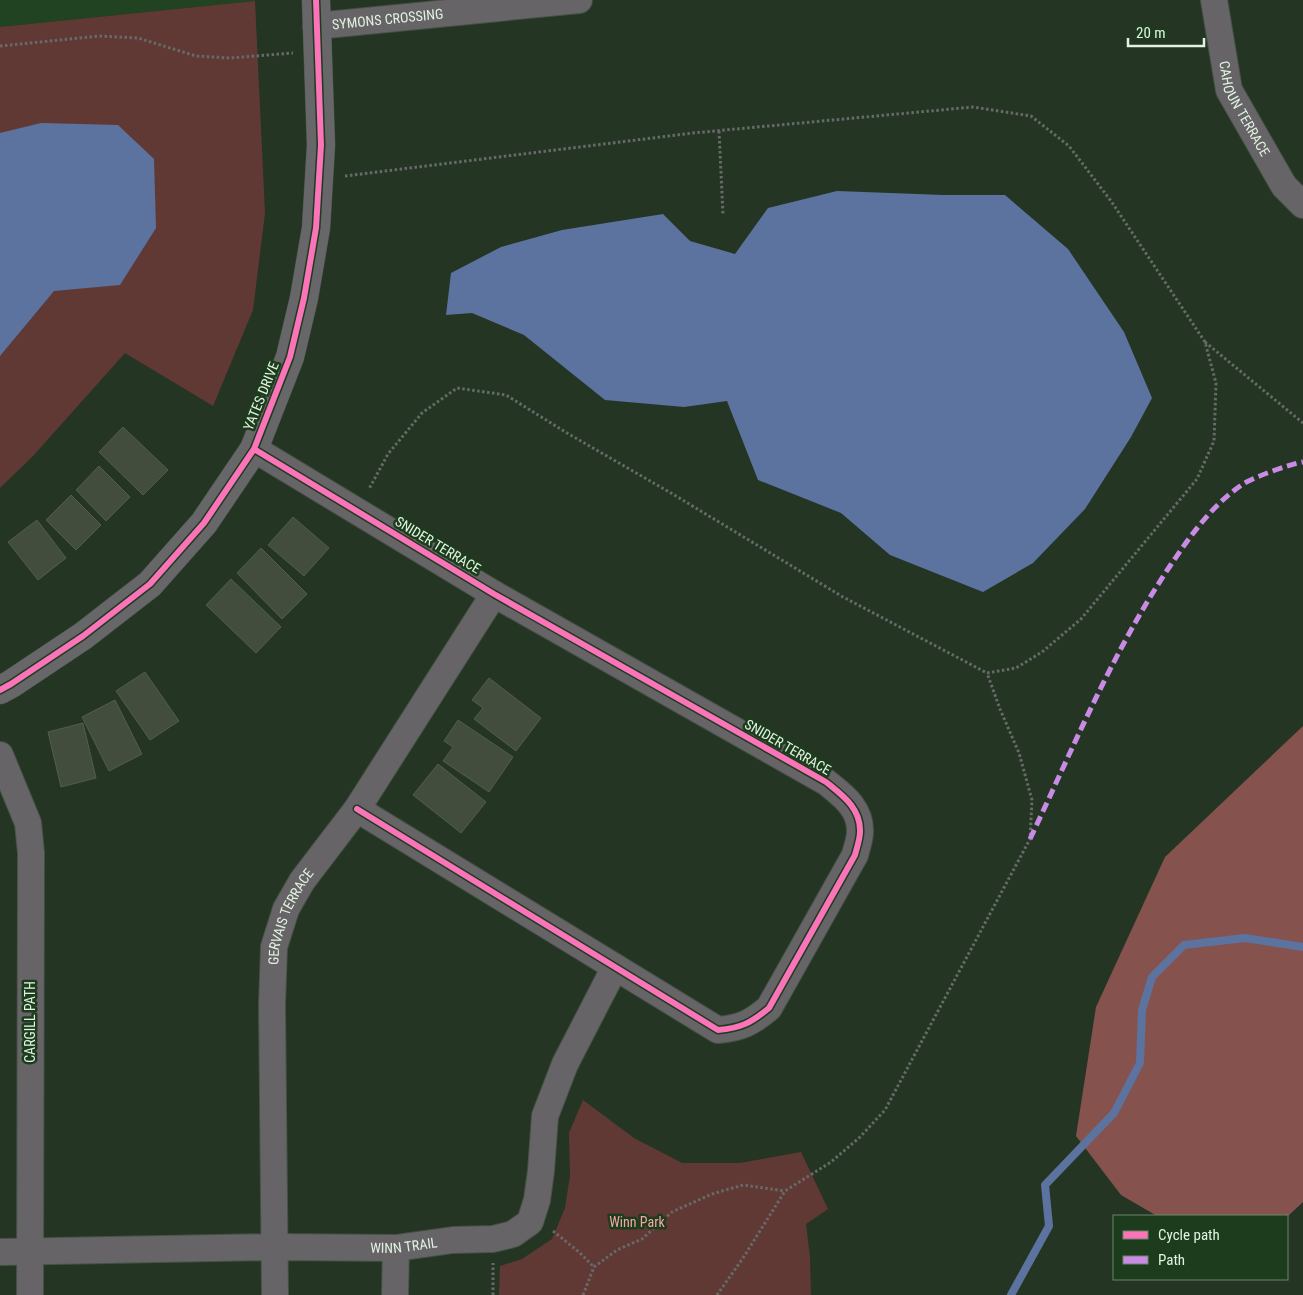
<svg xmlns="http://www.w3.org/2000/svg" width="1303" height="1295" font-family="'Roboto Condensed',sans-serif">
  <style>
    .built { fill: #214321 }
    .green { fill: #613934 }
    .forest { fill: #86524d }
    .water { fill: #5c739f }
    .lines { fill: none; stroke-linecap: round; stroke-linejoin: round }
    .stream { stroke: #5c739f; stroke-width: 8 }
    .building { fill: #434d3e; stroke: #525d4e }
    .street-casing { stroke: #445244; stroke-width: 28 }
    .secondary-casing { stroke: #445244; stroke-width: 29 }
    .path { stroke: #676a68; stroke-width: 3; stroke-dasharray: 2.5 2.5; stroke-linecap: butt }
    .street { stroke: #676468; stroke-width: 26 }
    .secondary { stroke: #676668; stroke-width: 28 }
    .quiet { stroke: #ca8be6; stroke-width: 5; stroke-dasharray: 10 5; stroke-linecap: butt }
    .cycleway-casing { stroke: #1d3c1d; stroke-width: 9 }
    .cycleway { stroke: #fb73b8; stroke-width: 6 }
    .labels { text-anchor: middle; stroke-width: 5; stroke-linejoin: round; paint-order: stroke }
    .street-label { font-size: 14px; fill: #e1f3e0; stroke: #1d3c1d }
    .park-label { font-size: 14px; fill: #f4a8a3; stroke: #1d3c1d }
  </style>
  <rect width="100%" height="100%" fill="#243524"/>
  <path class="built" d="M0,0h255v1l-255,26z"/>
  <path class="green" d="M255,1l10,212 -12,97 -40,96 -88,-53 -92,103 -33,32v-461z
    M583,1100l51,38 48,25h58l61,-11 27,57 -22,15 4,33 1,38h-312l1,-29 22,-7 30,-20 13,-31 5,-32 -1,-43z"/>
  <path class="forest" d="M1303,726v476l-16,15 -130,-1 -36,-21 -45,-59 20,-129 69,-150z"/>
  <path class="water" d="M41,123l77,2 36,34 2,69 -36,57 -66,6 -54,65v-223z
    M837,191l106,4h62l63,54 56,83 28,66 -21,39 -46,72 -52,54 -50,29 -93,-37 -49,-42 -83,-33 -31,-79 -43,6 -79,-7 -81,-65 -52,-22 -26,2 5,-42 50,-26 61,-17 101,-16 27,27 45,13 33,-46z"/>
  <g class="lines">
    <path class="stream" d="M1011,1295l38,-69 -4,-41 69,-72 26,-50 2,-53 10,-33 32,-32 61,-7 58,9"/>
  </g>
  <path class="building" d="M123,427l45,43 -25,25 -44,-43z
    M99,466l31,31 -24,24 -30,-31z
    M71,495l30,30 -25,25 -30,-30z
    M293,517l36,31 -25,28 -36,-31z
    M37,520l29,38 -28,22 -30,-38z
    M261,548l46,46 -25,25 -45,-46z
    M231,579l50,48 -25,26 -50,-48z
    M145,672l34,49 -29,19 -34,-49z
    M489,678l52,40 -25,33 -42,-32 9,-11 -11,-8z
    M115,700l27,54 -33,17 -27,-54z
    M458,720l55,37 -24,35 -46,-31 10,-14 -9,-6z
    M83,723l13,55 -35,9 -13,-55z
    M438,764l48,38 -25,31 -48,-38z"/>
  <g class="lines">
    <g class="street-casing">
      <g id="street">
        <path id="s1" d="M1214,0l15,90 55,96 19,19"/>
        <path id="s2" d="M316,26l263,-26"/>
        <path d="M254,449l240,145 332,188c16,13 35,26 34,50 0,7 -3,15 -5,23l-86,153c-18,15 -28,20 -51,22l-361,-221"/>
        <path d="M0,755l28,68 3,30 -1,442"/>
        <path id="s3" d="M0,1252l276,-5 120,1 57,-8 40,-1 20,-5 17,-12 7,-22 4,-29 4,-55 20,-52 50,-97"/>
        <path id="s4" d="M275,1295l-3,-290 2,-58 12,-38 16,-28 55,-72 137,-215"/>
        <path d="M395,1295l1,-47"/>
      </g>
    </g>
    <g class="secondary-casing">
      <path id="secondary" d="M0,690l11,-6 72,-48 67,-52 54,-61 50,-74 36,-92 14,-59 12,-70 5,-83 -5,-145"/>
    </g>
    <path class="path" d="M0,46l99,-10 39,2 58,18 34,2 63,-5
      M719,131l4,84
      M345,176l348,-43 280,-26 58,9 38,30 42,55 94,141 11,41 -2,58 -17,38 -116,140 -39,33 -26,16 -29,5 -144,-76 -172,-104 -104,-60 -61,-38 -49,-7 -35,25 -34,41 -19,35
      M1205,342l98,81
      M553,1231l26,21 15,15
      M493,1295v-32
      M583,1295l11,-28 23,-17 25,-11 30,-27 40,-18 31,-9 42,6
      M717,1295l26,-37 42,-67 46,-29 28,-24 26,-28 145,-271 2,-39 -13,-47 -19,-44 -13,-36"/>
    <use href="#street" class="street"/>
    <use href="#secondary" class="secondary"/>
    <path class="quiet" d="M1030,839c44,-93 83,-188 140,-273 20,-30 43,-62 73,-82 11,-7 47,-20 60,-22"/>
    <g class="cycleway-casing">
      <path id="cycleway" d="M254,449l240,145 332,188c16,13 35,26 34,50 0,7 -3,15 -5,23l-86,153c-18,15 -28,20 -51,22l-361,-221
        M0,690l11,-6 72,-48 67,-52 54,-61 50,-74 36,-92 14,-59 12,-70 5,-83 -5,-145"/>
    </g>
    <use href="#cycleway" class="cycleway"/>
  </g>
  <g class="labels">
    <g class="street-label">
      <text dy="5" stroke="none"><textPath href="#s2" startOffset="72">SYMONS CROSSING</textPath></text>
      <text dy="5" stroke="none"><textPath href="#s1" startOffset="114">CAHOUN TERRACE</textPath></text>
      <text transform="translate(261 396) rotate(-68)" y="5">YATES DRIVE</text>
      <text transform="translate(438 545) rotate(31)" y="5">SNIDER TERRACE</text>
      <text transform="translate(788 747) rotate(30)" y="5">SNIDER TERRACE</text>
      <text dy="5" stroke="none"><textPath href="#s4" startOffset="382">GERVAIS TERRACE</textPath></text>
      <text transform="translate(30 1022) rotate(-90)" y="5">CARGILL PATH</text>
      <text dy="5" stroke="none"><textPath href="#s3" startOffset="404">WINN TRAIL</textPath></text>
    </g>
    <g class="park-label">
      <text x="637" y="1227">Winn Park</text>
    </g>
  </g>
  <rect x="1113" y="1215" width="175" height="65" fill="#1d3c1d" stroke="#6b856b"/>
  <rect x="1123" y="1231" width="25" height="8" fill="#fb73b8" stroke="#6b856b"/>
  <text x="1158" y="1240" font-size="15" fill="#e1f3e0">Cycle path</text>
  <rect x="1123" y="1256" width="25" height="8" fill="#ca8be6" stroke="#6b856b"/>
  <text x="1158" y="1265" font-size="15" fill="#e1f3e0">Path</text>
  <path d="M1128 38v8h76v-8" fill="none" stroke="#e1f3e0" stroke-width="2.5"/>
  <text x="1136" y="38" font-size="15" fill="#e1f3e0" stroke="#1d3c1d" stroke-width="4" paint-order="stroke">20 m</text>
</svg>
